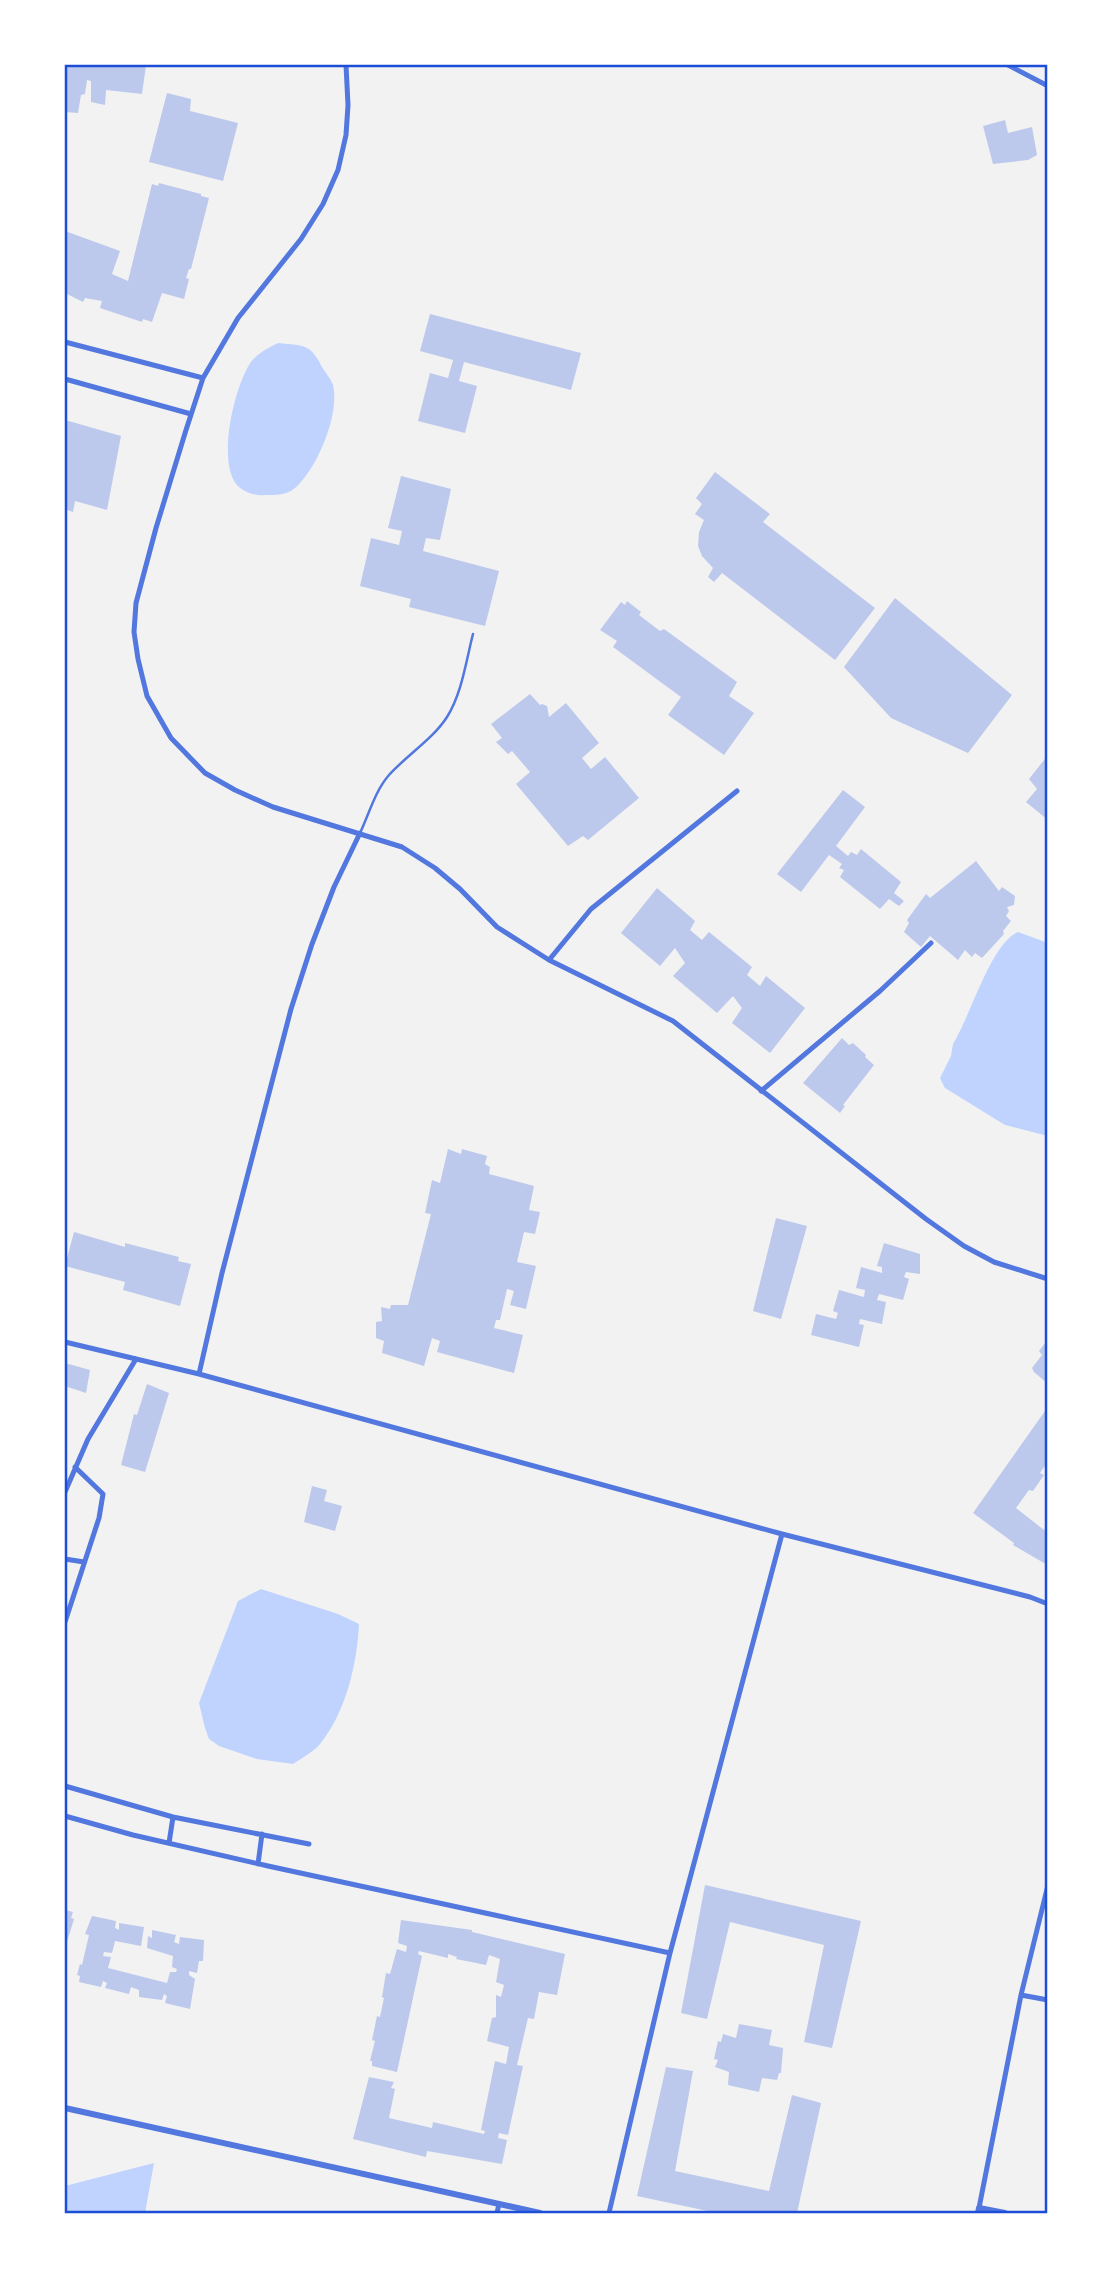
<svg xmlns="http://www.w3.org/2000/svg" width="1113" height="2278" font-family="'DM Sans',sans-serif">
  <style>
    .water { fill: #bfd3fe }
    .building { fill: #bdc9ec }
    .lines { fill: none; stroke-linecap: round; stroke-linejoin: round }
    .service { stroke: #5277de; stroke-width: 2.5 }
    .minor { stroke: #5277de; stroke-width: 5 }
    .tertiary { stroke: #5277de; stroke-width: 6 }
    .neatline { fill: none; stroke: #1d4ed8; stroke-width: 2.5 }
  </style>
  <rect width="100%" height="100%" fill="#f2f2f2"/>
  <path class="water" d="M278,343c8,1 19,1 27,4 8,3 13,12 17,20 3,5 9,12 11,18 7,29 -16,84 -38,103 -7,7 -20,7 -30,7 -9,1 -18,-2 -25,-7 -25,-20 -6,-99 9,-123 7,-11 17,-16 29,-22z
    M1018,932l30,11v193l-43,-11 -60,-37 -5,-10 11,-22 2,-12c17,-27 38,-101 65,-112z
    M261,1589l77,25 21,10c-2,40 -13,88 -39,120 -7,8 -18,14 -27,20l-36,-5 -38,-13 -10,-7 -4,-11 -6,-25 39,-102z
    M154,2163l-9,50h-80v-27z"/>
  <path class="building" d="M65,65h81l-4,29 -36,-4 -1,15 -14,-3v-21l-4,-1 -2,14 -4,1 -3,18 -13,-1z
    M167,93l24,6 -1,12 48,12 -15,58 -74,-19z
    M1005,120l3,13 24,-6 5,28 -9,5 -35,4 -10,-38z
    M159,183l42,11v2l8,2 -18,71h-2l-3,9 3,1 -5,20 -22,-6 -10,29 -9,-3 -1,3 -42,-14 2,-7 -17,-3 -2,4 -18,-9v-62l55,20 -8,23 16,7 24,-97 6,2z
    M430,314l151,39 -10,37 -107,-28 -5,19 18,5 -12,47 -47,-12 12,-48 18,5 5,-18 -33,-9z
    M65,420l56,16 -14,74 -32,-9 -2,11 -8,-3z
    M715,472l55,42 -7,8 112,86 -40,52 -113,-87 -8,9 -6,-5 5,-9 -11,-12 -4,-10 1,-14 5,-12 -9,-6 7,-10 -6,-6z
    M401,476l50,13 -11,51 -14,-2 -3,13 76,20 -14,55 -76,-19 2,-8 -51,-13 11,-48 28,7 3,-14 -14,-3z
    M895,598l117,97 -44,58 -77,-35 -47,-51z
    M627,601l14,11 -2,3 21,16 4,-2 73,53 -8,14 25,17 -30,42 -56,-40 13,-18 -68,-50 4,-6 -17,-11 21,-28 4,3z
    M530,694l10,11 2,-1 5,2 2,11 17,-14 33,40 -17,15 9,11 14,-12 34,41 -51,42 -5,-4 -15,10 -52,-62 14,-12 -18,-21 -4,3 -12,-12 6,-4 -11,-14z
    M1048,755v65l-22,-18 11,-13 -8,-10z
    M843,790l22,17 -29,39 12,10 3,-4 6,3 4,-6 40,33 -7,11 10,8 -5,5 -10,-7 -9,10 -40,-32 4,-7 -5,-2 3,-4 -13,-9 -28,37 -24,-18z
    M976,861l23,30 3,-4 13,9 -1,9 -7,2 2,4 -3,5 5,5 -8,10 1,3 -22,24 -7,-5 -3,4 -7,-7 -7,10 -28,-24 -9,11 -17,-15 5,-9 -2,-3 19,-26 4,4z
    M657,888l38,33 -5,9 12,10 7,-8 43,35 -5,8 13,11 6,-10 39,32 -35,45 -38,-30 10,-15 -9,-12 -16,17 -44,-37 12,-13 -10,-15 -15,18 -39,-33z
    M842,1038l7,7 4,-2 13,12 -1,2 9,8 -31,40 2,1 -5,7 -37,-30z
    M448,1149l13,5 1,-5 25,7 -2,8 5,3 -1,7 45,12 -5,24 11,2 -5,22 -11,-2 -7,30 19,4 -10,43 -16,-4 4,-14 -7,-2 -7,31h-4l-2,8 29,7 -9,38 -77,-21 3,-11 -8,-3 -8,28 -42,-13 2,-12 -8,-3v-16l6,-1 -1,-14 9,2 1,-4h17l23,-91 -6,-1 7,-33 8,3z
    M776,1218l31,8 -26,93 -28,-8z
    M74,1232l51,15v-4l54,14 -1,4 13,3 -11,42 -57,-16 2,-8 -60,-16z
    M884,1243l36,11v20l-14,-2 -2,5 5,2 -6,21 -24,-6 -2,6 9,2 -4,22 -22,-5 -1,5 5,1 -5,22 -48,-12 5,-21 20,5 2,-6 -5,-2 6,-21 25,7 1,-7 -9,-2 5,-21 21,6v-6l-5,-1z
    M1048,1339v45l-14,-12 -2,-4 10,-13 -3,-4z
    M65,1363l25,7 -4,23 -21,-7z
    M147,1384l22,9 -24,79 -24,-7 13,-51 3,1z
    M1045,1411l3,3v47l-8,12 4,2 -11,16 -4,-1 -13,18 28,22 2,-3 2,2v33l-4,1 -31,-18 1,-2 -41,-30z
    M312,1486l15,4 -3,11 18,5 -7,25 -31,-9z
    M705,1885l156,36 -29,127 -28,-6 20,-97 -94,-23 -23,97 -26,-6z
    M65,1910l8,2 -2,6 3,1 -7,23 -2,-1z
    M92,1916l24,5 -1,7 4,2v-7l25,4 -3,19 -26,-5 -3,12 -8,-1 -1,4 8,1 -3,11 59,15 3,-11h6l1,-3 -5,-2 1,-11 -26,-8 1,-12 4,2v-8l24,5 -2,7 5,2 1,-7 24,3 -1,21h-4l-2,12 -8,-2v4l6,4 -5,30 -25,-6 2,-7 -3,-2 -2,6 -23,-3v-7l-8,-3 -2,7 -24,-6 2,-5 -4,-2 -2,6 -22,-5 1,-6 -3,-1 3,-11 2,1 7,-30 -4,-1z
    M401,1920l71,10v2l93,22 -8,41 -18,-3 -5,27 -6,-1 -11,47 6,1 -15,69 -9,-2 -1,5 9,2 -5,24 -75,-13 -1,6 -73,-18 16,-62 25,5 -3,6 4,1 -6,29 43,10 1,-6 51,12 1,-3 -4,-1 14,-69 11,3 3,-17 -22,-6 5,-23 4,-1v-22l5,2 3,-12 -8,-3 4,-23 -11,-4 -3,10 -30,-6 1,-2 -9,-3v4l-29,-7 -1,3 4,2 -25,116 -25,-6v-5h-2l5,-20 -3,-1 5,-24 3,1 4,-19 -2,-1 4,-24 4,1 7,-25 9,3 1,-6 -9,-3z
    M739,2024l33,6 -3,15 14,3 -2,25h-2l-2,7 -15,-2 -3,14 -31,-7 1,-13 -14,-5 3,-7 -4,-1 4,-18 3,1 2,-8 13,4z
    M666,2067l27,4 -18,100 94,20 23,-96 29,8 -24,110h-80l-80,-17z"/>
  <g class="lines">
    <path class="service" d="M360,833c9,-19 15,-42 29,-58 18,-20 44,-36 58,-58 15,-24 19,-56 26,-83"/>
    <path class="minor" d="M346,65l2,40 -2,30 -8,35 -15,34 -22,35 -63,79 -35,60 -17,52 -30,98 -20,75 -2,29 4,27 9,37 24,42 34,35 30,17 38,17 129,40 33,21 25,21 37,38 52,33 124,61 253,198 38,27 30,16 54,17
      M1008,65l40,21
      M65,342l138,36
      M65,379l126,35
      M549,960l42,-51 146,-118
      M761,1091l119,-100 51,-48
      M65,1342l134,32 583,160 248,63 18,7
      M199,1374l23,-101 69,-264 21,-65 22,-57 26,-54
      M65,1492l23,-53 48,-80
      M65,1559l19,3
      M65,1622l34,-104 4,-24 -28,-27
      M65,1786l108,31 136,27
      M65,1816l68,19 135,31 402,87
      M169,1843l4,-26
      M258,1864l4,-30
      M1021,1995l27,5
      M979,2208l42,-213 27,-110
      M497,2213l2,-9
      M609,2213l61,-260 112,-419"/>
    <path class="tertiary" d="M65,2108l475,105
      M978,2213l1,-5 26,5"/>
  </g>
  <rect width="1113" height="2278" fill="none" stroke="#ffffff" stroke-width="133"/>
  <rect x="66" y="66" width="980" height="2146" class="neatline"/>
</svg>
